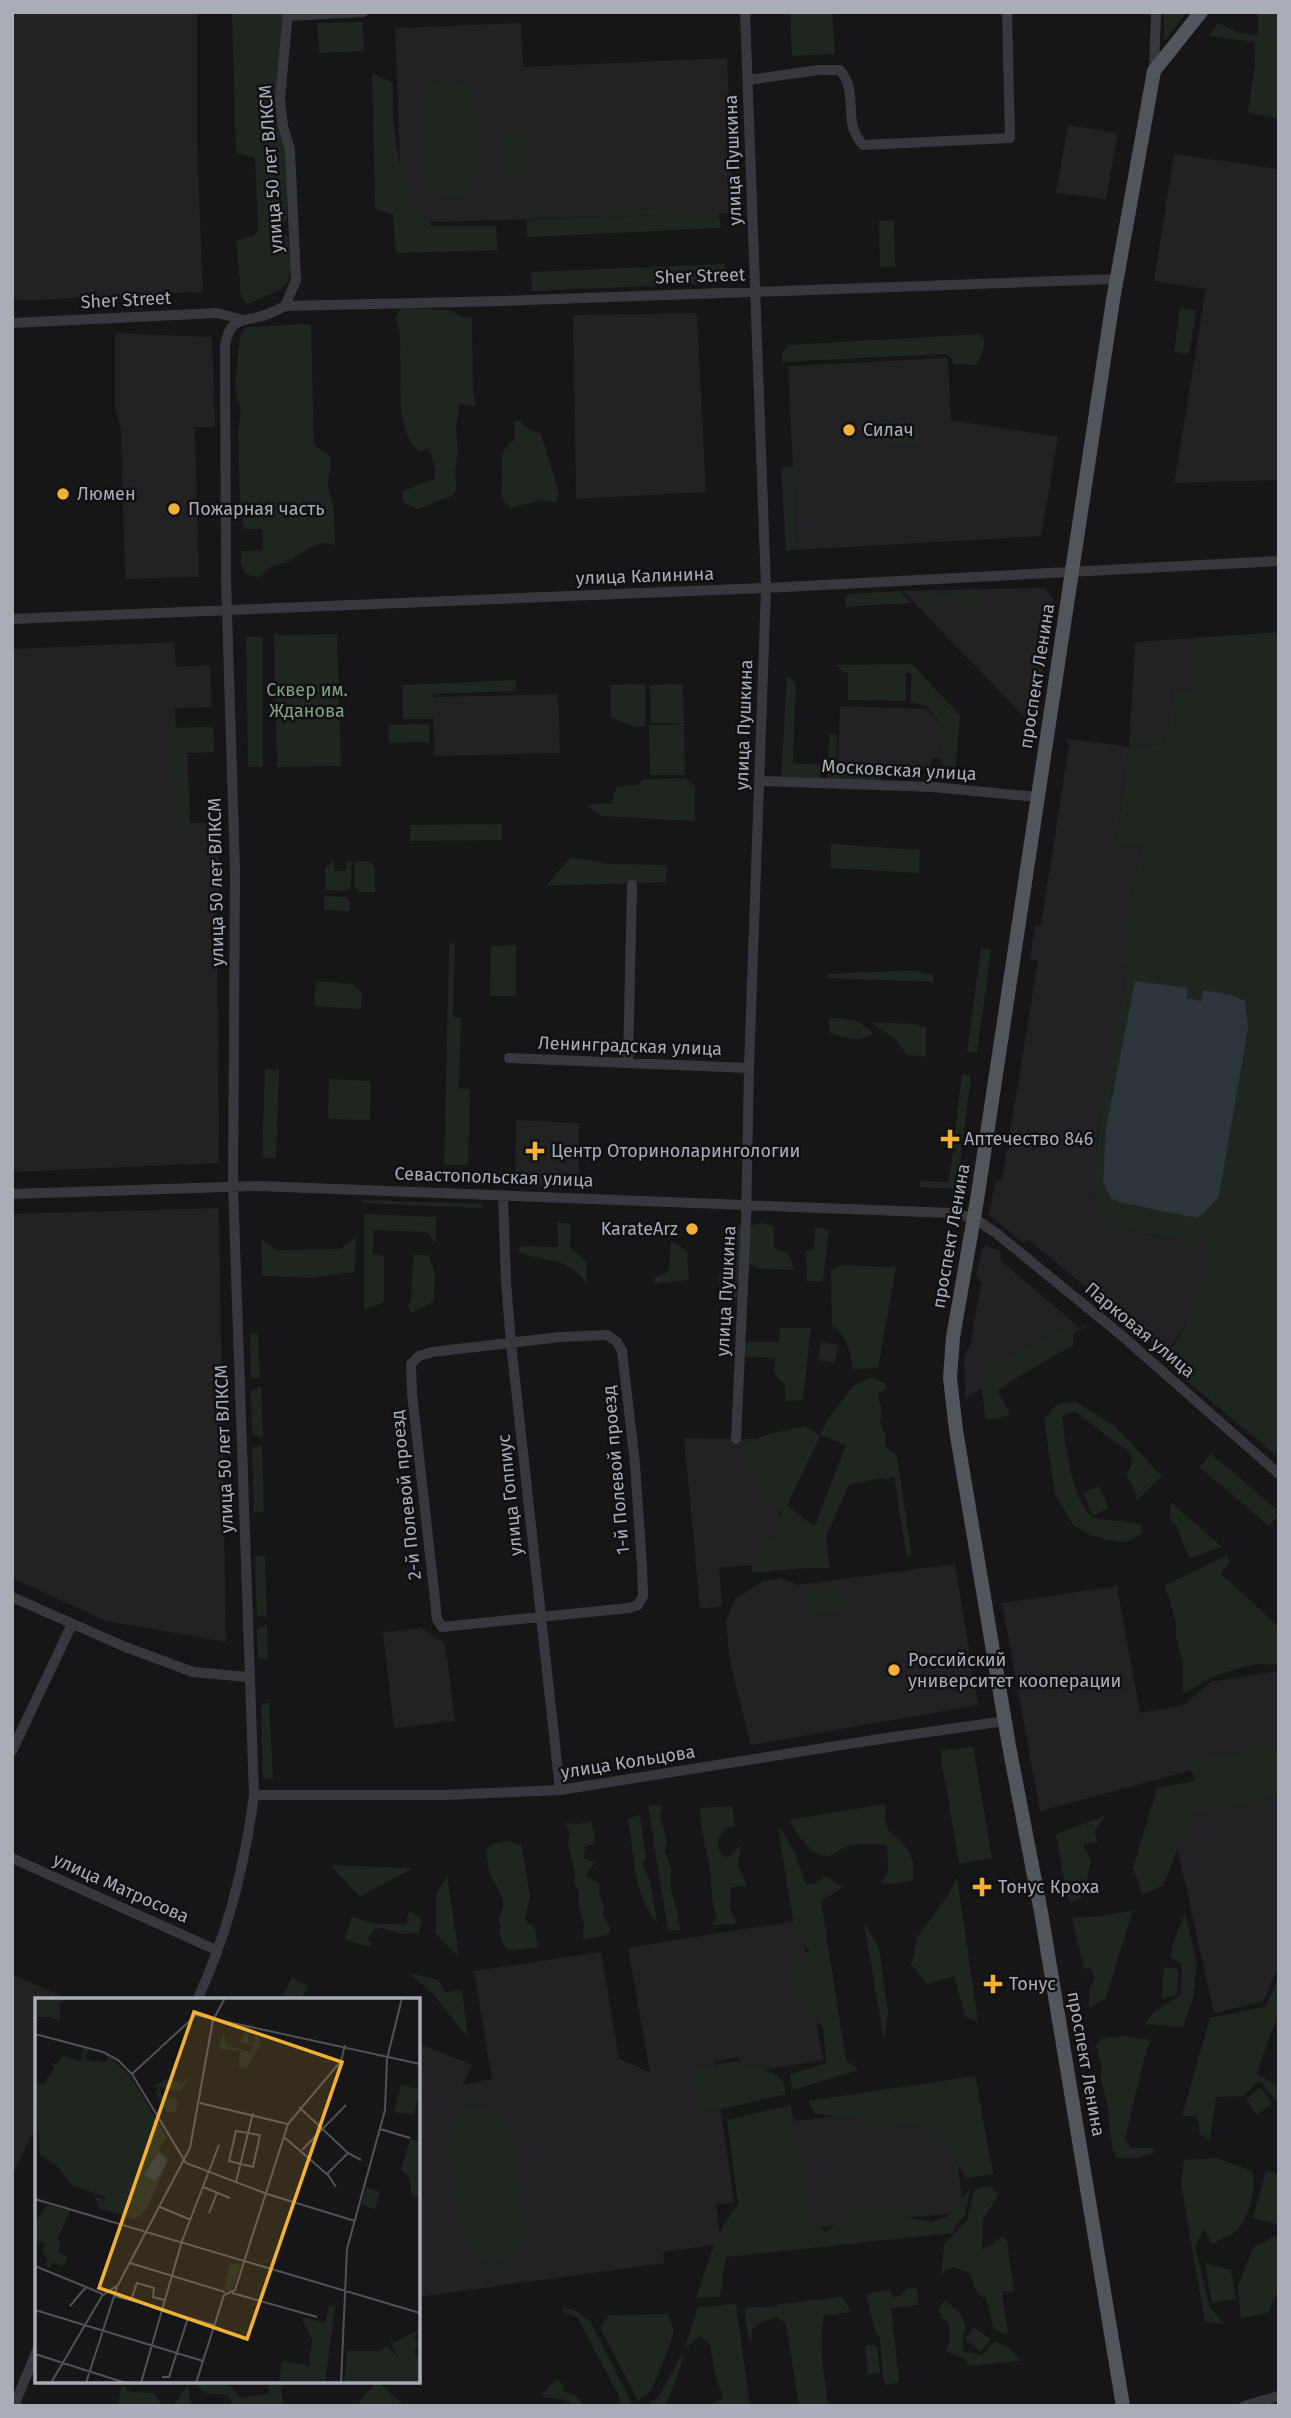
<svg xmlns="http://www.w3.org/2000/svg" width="1291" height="2418" font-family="'Fira Sans',sans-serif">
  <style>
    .built { fill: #222225 }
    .green { fill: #1e261f; fill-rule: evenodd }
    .water { fill: #2c353c }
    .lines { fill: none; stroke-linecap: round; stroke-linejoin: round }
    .minor { stroke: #37383d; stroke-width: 10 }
    .major { stroke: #53555c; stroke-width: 14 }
    .poi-dot { fill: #f2b134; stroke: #111113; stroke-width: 2.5 }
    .labels { text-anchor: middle; stroke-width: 5; stroke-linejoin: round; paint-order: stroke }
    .street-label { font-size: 18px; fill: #a8adb8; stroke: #111113 }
    .poi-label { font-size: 18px; fill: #a8adb8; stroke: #111113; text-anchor: start }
    .park-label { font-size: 18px; fill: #7fa381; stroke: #111113 }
    .inset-road { fill: none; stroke: #505258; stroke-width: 2 }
    .view { fill: #f2b134; fill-opacity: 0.15; stroke: #f2b134; stroke-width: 3.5 }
    .inset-edge { fill: none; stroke: #a8adb8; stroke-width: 3.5 }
  </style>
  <rect width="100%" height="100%" fill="#161618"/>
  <path class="built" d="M12,12h185v128l6,152 -191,9z
    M521,23l2,44 204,-9 6,155 -331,10 -7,-195z
    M1068,125l50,8 -12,66 -50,-6z
    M1174,154l105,15v311l-105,3 32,-194 -52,-8z
    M697,313l9,179 -130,7 -3,-184z
    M115,333l97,4 3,90h-20l4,150 -74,2 -4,-150 -6,-22z
    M948,358l3,62 107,17 -17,99 -244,14 -9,-184z
    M1044,588l10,12 -1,8 -5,3 -8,58 4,2 -9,57 -132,-137z
    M1195,638v54h-22l-8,52 -36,3 -13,95 25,4 -21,119 7,2v5l-30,165 -3,60 5,13 17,12 30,12 11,3 52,3 -5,39 -10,33 -32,48 -3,-12 -130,-108 -6,3 -34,-28 6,-34 7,-1 36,-219 -8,-2 5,-34 6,1 28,-181 -5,-7 65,9 6,-105z
    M174,642l2,25 34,-2 2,42 -37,1 1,20 37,-1 1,25 -27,1 3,70h27l3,65 -3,27 2,248 -207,9v-523z
    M558,694l2,59 -126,3 -1,-59z
    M840,706l88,3 15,18 -2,31h-10v12l-93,-4z
    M516,1120l63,3v65l-64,-2z
    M219,1208l3,199 4,235 -120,-21 -94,-43v-364z
    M986,1246l13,4 2,11 78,66 9,-2 -123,74 -1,-44 6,-8 11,-64 -5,-8 6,-26z
    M821,1342l17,3 -3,18 -17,-3z
    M684,1438l90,1 3,66 3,12 8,11 16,36 -85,3 3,39 -22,3z
    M955,1564l23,141 -227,40 -21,-82 -4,-43 9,-21 28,-18 18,-3 17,7 7,-1z
    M1117,1586l23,127 44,-8 26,-23 69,-11v84l-83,14 -156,42 -38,-208z
    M421,1628l24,15 10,78 -61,7 -11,-96z
    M1279,1773v193l-16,36 -49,11 -49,-220z
    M800,1920l23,140 -81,14 -3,-17 -25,4 20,141 -18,3 5,39 -58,8 2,11 -247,34v-254l54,22 -9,20 29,-6 -18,-108 127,-19 18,107 31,13 -22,-124z
    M12,1974l58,26h-33v123l-25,54z
    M952,2103l11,109 -158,17 -11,-108z"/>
  <path class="green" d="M232,12h52l3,208 -8,13 9,3c3,53 9,47 -41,68l-6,-8 -5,-55 18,-6 4,-5 -3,-72 -19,-5z
    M790,12h42l3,42 -43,2z
    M1164,12h23l-23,30z
    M1258,12h21v107l-31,-7 7,-47 -1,-23 -45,-6 9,-13 21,10 19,2z
    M363,22l1,29 -45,2 -2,-30z
    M372,73l21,10c-1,50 4,105 39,143h64l2,24 -102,3 -3,-38 -18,-7z
    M447,80c11,2 21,5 27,15 5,11 4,26 4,37 1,24 7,65 -27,66 -11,0 -21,-6 -26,-16 -7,-12 -9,-72 -3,-85 5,-11 14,-15 25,-17z
    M502,135h26l1,43 -26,1z
    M719,213l2,15 -194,9v-17z
    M894,220l1,46 -15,1 -1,-46z
    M724,264v19l-192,8 -1,-19z
    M400,308l50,2 13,8 9,-1 1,76 3,13 -17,-2 -3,23 2,26 -3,17 1,19 -4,7 -35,13 -14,-7 -1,-11 33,-12c0,-12 -1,-20 -7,-30l-9,2 -9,-9 -9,-27 -1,-80 -4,-19z
    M1180,308l16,2 -7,44 -15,-2z
    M311,324l3,120 17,14 -3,28 6,23 1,36 -12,-2 -10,3 -27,17 -13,3 -14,11 -14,-3 -4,-9v-14l21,-1 1,-19 -3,-2h-16l-4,-24 -2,-75 3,-18 -6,-25 5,-52 7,-8z
    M981,334c8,10 0,21 -5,31l-22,-1 -4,-8 -7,-2 -161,8v-9l7,-8z
    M884,418l35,4v22h-35z
    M520,420l6,8 15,6 18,59 -3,9 -14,-2 -31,8c-12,-9 -10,-16 -9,-29 0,-18 -4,-28 13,-40l-1,-17z
    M793,466l4,84 -11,1 -5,-83z
    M977,589l7,11 -58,3 -10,-12 19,-1 1,7 15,-1 1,-6z
    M900,591l11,12 -66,4v-9l4,-4z
    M1279,632v826l-117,-98c33,-40 41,-70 46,-120 -31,0 -89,-4 -110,-31 -16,-21 23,-202 29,-237v-5l-8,-1 22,-120 -25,-3 13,-96 36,-3 8,-52h22v-54z
    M337,634l4,132 -64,1 -3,-132z
    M246,637h17v130h-15z
    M912,664l48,51 -5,60 -5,1 -6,-3 -3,-15 2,-31 -16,-21 -17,-4 2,-29h-6v28l-58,-1v-27h-3l-10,-8z
    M787,675l9,8 -3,80 28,2 -1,15 -39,-2z
    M516,680v11l-83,3v25h-30v-34z
    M645,684v42l-11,1 -23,-10v-32z
    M683,684l1,39h-33l-1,-38z
    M429,724v18l-40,1 -1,-18z
    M684,724l1,51h-35l-1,-50z
    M213,727l1,25 -27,1 3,70 -15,1 -4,-96z
    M829,734l8,1 -1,33 45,2v12l-54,-3z
    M686,778l9,8v35l-95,-5 -13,-11 25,-2 5,-17 22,-1 3,-6z
    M502,824v16l-92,1v-16z
    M831,844l89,6 -1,23 -89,-5z
    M571,857l37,7 59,1 -1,17 -120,4z
    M334,860v11h12l1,-10h5l-1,26 -5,4 -21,-1v-22z
    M355,861l15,1 5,5v25h-16l-4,-4z
    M324,896l22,1 4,4v10l-26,-1z
    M455,943l-2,74 8,1 -2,70 11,1 -2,76h-24l5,-221z
    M516,945v51h-26l1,-50z
    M981,948l10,2 -14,103 -10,-1z
    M914,970l19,5v7l-107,-4 2,-4z
    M316,981l36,3 10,9 -1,16 -47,-3z
    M835,1018c16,2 28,2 38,16 -14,8 -29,5 -44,-2v-13z
    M871,1022l42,2 13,3v30l-19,-2 -11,-15z
    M265,1069l14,1 -3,88h-14z
    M962,1074l9,1 -14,114 -37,-2v-6l29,1z
    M329,1079l42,2 -1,39 -42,-1z
    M363,1200l119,4 1,4 -122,-5z
    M364,1214l72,3v26l-10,-11 -53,-2v24l11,2v46l-20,8z
    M557,1222l14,2 -1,23 17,16v22c-16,-28 -44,-23 -69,-33l2,-6 38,1z
    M761,1223l13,3v22l15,6 5,16 -35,-1 -11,-6 2,-37z
    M731,1225l12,1 -4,69 -7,6 -3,-18 -11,-1z
    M815,1227l14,3 -6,51h-16l-1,-30 8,-2z
    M356,1237l-1,35 -43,6 -50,-2 -1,-37 15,11 64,-1z
    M671,1241l16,10 2,29 -34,4 -1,-6 15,-7z
    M413,1255h15l7,18 -1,28 -22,12 -5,-7 4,-4z
    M839,1265l57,2 -18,101 -25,1c-3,-18 -6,-33 -21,-44l-1,-53z
    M1074,1327l-1,18 -60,35 -15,11 12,24 -21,5 -4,-3 -4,-37c19,-24 64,-43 93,-53z
    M780,1328h31l-8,72 -18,1v-16l-11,-12 1,-15 -31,-1v-15h35z
    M250,1333l8,1 2,44h-9z
    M872,1377l12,6 3,5 -9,6 4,19 -2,9 5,11v13l12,10 15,100 -5,2 -13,-82 -8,4 -5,-2 -32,7 -23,51 4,32h-22l-56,5c0,-23 7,-26 26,-37l3,-23c-24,-24 -30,-36 -41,-68l29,-11 37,-8 14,9 6,-13 27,-36zM821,1435l25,10 -31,80 -7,-3 -21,-17z
    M261,1386l2,52 -11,-4 -1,-43z
    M1074,1401l41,25 47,50 -25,25 -3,-12 -8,-14 6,-11 -2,-13c-22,-11 -36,-27 -56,-40l-12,5c3,27 10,84 31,102l47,6 3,9 -16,9 -18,-2 -19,-5 -17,-10 -18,-31 -11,-75 13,-14z
    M262,1445l2,67h-10l-2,-64z
    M1211,1454l68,57v4l-10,11 -70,-59z
    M1099,1486l10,22 -16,8 -10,-23z
    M1171,1502l51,45 -33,11 -12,-31 -7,-7z
    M265,1555l2,62 -10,-1 -2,-59z
    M1226,1556l4,5 -9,13 58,53v38l-23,-1 -37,10 -36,20v-32l-7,-24v-15l-11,-38z
    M843,1589l3,22 -41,5 -3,-22z
    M267,1624l1,35h-10l-1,-29z
    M269,1703l4,77 -10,-2 -2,-71 1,-3z
    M973,1746l19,112 -33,6 -19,-113z
    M1279,1749v47l-88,19 -28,71 -21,8 -9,-26 24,-80 38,-7 -8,-22z
    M885,1804c-2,38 10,24 24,48 5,8 4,19 5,28l-19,4 -14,-1 7,-11 -1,-26c-14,-3 -30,-4 -44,2 -5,3 -8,7 -14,8 -18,2 -32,-23 -40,-36z
    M662,1805l-2,11 7,26 -2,10 6,15v24l8,26 -1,6 3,7 -13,1 -20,-125z
    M732,1806l3,20c-16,3 -21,15 -13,30l6,1 13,-12 -3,20 9,21 -15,1c-2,14 -6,20 4,33l-2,4 -23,1 6,-6c-7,-20 -5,-41 -9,-61 -4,-17 -8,-32 -8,-50z
    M640,1815l6,43 -4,6 8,17 7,42c-25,-30 -21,-68 -30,-104z
    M1105,1816l-10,15 2,11 -14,2 8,16 -7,36 -13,7 -4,-8 -11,-61z
    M592,1821l3,22 -10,4 -1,11 11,5 -9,12 13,9 1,13 4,9 -1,9 6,11 1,8 -27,6 1,-16 -5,-17v-16l-4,-5 -1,-19 -6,-21 2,-14 -5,-9 13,1z
    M778,1829h3l14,24 11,32 10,-2 9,-7 18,11 -22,14 25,159 12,10 -65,20 -4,-15 37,-12 -3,-35 -25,-25 -11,-30 22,-22 -14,-19z
    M507,1841l15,4 8,53 -5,22 10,8 3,19 -29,4c-7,-8 -12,-15 -8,-26l-3,-4c11,-22 3,-24 -6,-43 -4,-8 -5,-19 -6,-28l8,-7z
    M330,1865l83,3 -53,29z
    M447,1876l12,81 -23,-23v-39z
    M957,1877l21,145 -13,-6 -11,-40 -26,8 -17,-19 6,-28 32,-43z
    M1133,1910l-27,88 -17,10v-18l6,-12 -4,-10 -7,1 -12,-51 32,-2z
    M409,1911l13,7 -3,15 -18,1 -19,-6 -7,1 -7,9 4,8h-7l-20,-7 7,-22 20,6 34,2z
    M1185,1913l12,50 -4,35 -10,29 -38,-3 10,-13 26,-16 1,-31 -11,-6 1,-12z
    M864,1923l15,25 9,65 -4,27z
    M1164,1967l14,2 -1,25 -15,5z
    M409,1973l29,7 8,12 16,-2 6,48 -35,-44z
    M292,1977l16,9 -8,14h-19z
    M1279,1978v38l-9,19 -13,39 22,12 -1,17 -19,-23 -16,16 -27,1 -6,44 -10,-7 -3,-18h-15l28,-98 55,-11z
    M1120,2036l31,4 -5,11 -21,88 6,9h23l-1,5 -17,5h-19l-5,-10 -5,-45 -6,-23v-16l-5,-18 5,-7z
    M735,2061l38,12 10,8 3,13 -63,15 -24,1 -7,-41z
    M975,2076l18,98 -27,4 -29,-47 -32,-7 -90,-10 -7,-13z
    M1260,2087l12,16 -15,12 -11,-16z
    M469,2105l30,6 10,16 19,103 -8,18 -14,12 -14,5c-6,-4 -15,-6 -19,-11 -15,-20 -28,-99 -23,-124 2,-12 9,-19 19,-25z
    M791,2105l21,113 13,14 23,-15 41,-3 42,8 16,-5 23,-28 -5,26 -9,10 -3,8 -227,24 -6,40 -24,1c11,-31 20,-69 42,-93l-11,-85z
    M1217,2158l35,13c5,18 -3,50 -19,62 -6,4 -14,7 -21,11l-8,-15 -9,18 15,60 15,17 -20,-2 -24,-138 3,-24z
    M1266,2170l13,4v51l-26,-7z
    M988,2186l11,8 -16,25 -1,30 9,-4 12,-9 4,5 7,52 -12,-2 6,44 -14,-6 -8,-31c-11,-3 -13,-16 -17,-25l-16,-6 -12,7 3,-30 23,-24 7,-30z
    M1279,2234v56l-10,22 -28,7 -3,-33 15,-38z
    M1205,2263l26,7 5,29 -24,4z
    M917,2288l1,17 -27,3 8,74 -13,3 -3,-7 -3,-41 -5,-6 -9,-37 24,-4 3,7 8,-2 5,-6z
    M842,2297l9,15 -27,4c-5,31 -1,59 5,90h-30l-13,-82 -9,-7 -18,6 -7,6 -1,15 -6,-22 1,-13c11,-5 22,1 34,-5z
    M945,2300l15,13 6,13 -3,9v16l19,4 13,-14 15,8 11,12 -52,5 -4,-7 -19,-8 3,-10v-18l-7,-5 -4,-8z
    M736,2304l14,102h-42l15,-8 -8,-24 -5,-29 -10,-9 -16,14 14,-43z
    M563,2307l11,3 16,11 43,85h-13v-8l-43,-81 -15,-5z
    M668,2314l6,17 -6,19 -16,39 -14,12 -38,-74 9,-12z
    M974,2327l17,12 -10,13 -16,-13z
    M877,2345l3,28 -12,1 -3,-28z
    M681,2355l3,2 -18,49h-20l14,-11z
    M557,2379l6,6 1,6c10,2 14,7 20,15 -16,0 -18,-10 -39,-8l-3,-4z
    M200,2381l26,1 15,16 28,-5 -1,-12h39l-26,5 2,20h-50l-5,-11 -24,-2 -8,-9z
    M377,2381l27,25h-48z
    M188,2384l3,22 -73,-2 4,-19 8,7 24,1 7,11 13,1z"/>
  <path class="water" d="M1135,981l52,7v10l14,3 2,-11 29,5 13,6 3,27 -29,168 -16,18 -7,4 -77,-16 -8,-4 -8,-14 3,-55z"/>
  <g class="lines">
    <path class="minor" d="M288,16l75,-4
      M1154,71l2,-59
      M748,80l71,-10h21c20,24 1,51 23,75l147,-7 -3,-126
      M285,306l217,-5 614,-22
      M12,323l205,-10 23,6
      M12,619l754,-31 513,-27
      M759,781l174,6 104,10
      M509,1058l240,10
      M628,1063l4,-178
      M12,1194l246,-8 693,27 23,5 22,15 124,101 159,140
      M503,1195l3,87 5,61 49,447
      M607,1335l10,7 5,9 13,113 7,101 1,31 -5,9 -9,3 -187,19 -5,-8 -2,-19 -23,-207 -1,-29 8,-8 13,-4 128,-15z
      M736,1439l10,-218 3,-153 17,-480 -21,-576
      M12,1597l111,49 70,26 55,5
      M12,1751l60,-127
      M254,1795h190l116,-5 320,-51 125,-18
      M12,1858l204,92
      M197,2000c30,-64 48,-136 57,-205l-21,-609 2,-315 -9,-293 -1,-233c6,-31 20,-22 43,-31 6,-2 11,-5 17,-8l11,-26 -6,-130 -7,-24 -3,-27 8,-87
      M14,2406l23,-56
      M1244,2406l35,-10"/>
    <path class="major" d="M1123,2406l-82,-494 -32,-166 -53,-316 -6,-52 3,-41 24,-137 136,-900 41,-229 47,-59"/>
  </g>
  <g class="poi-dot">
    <circle cx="849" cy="430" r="7"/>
    <circle cx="63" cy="494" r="7"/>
    <circle cx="174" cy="509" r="7"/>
    <path d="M946.5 1128.5h7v7h7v7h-7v7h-7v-7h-7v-7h7z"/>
    <path d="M531.5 1140.5h7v7h7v7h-7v7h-7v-7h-7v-7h7z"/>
    <circle cx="692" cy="1229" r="7"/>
    <circle cx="894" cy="1670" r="7"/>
    <path d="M978.5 1876.5h7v7h7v7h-7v7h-7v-7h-7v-7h7z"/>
    <path d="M989.5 1973.5h7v7h7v7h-7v7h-7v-7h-7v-7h7z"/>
  </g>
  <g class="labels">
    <g class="street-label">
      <text transform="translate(733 160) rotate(-92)" y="6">улица Пушкина</text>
      <text transform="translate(271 169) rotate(-94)" y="6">улица 50 лет ВЛКСМ</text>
      <text transform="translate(700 276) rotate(-2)" y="6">Sher Street</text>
      <text transform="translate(126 300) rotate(-3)" y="6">Sher Street</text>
      <text transform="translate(645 576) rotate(-2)" y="6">улица Калинина</text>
      <text transform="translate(1037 676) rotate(-81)" y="6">проспект Ленина</text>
      <text transform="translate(744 725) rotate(-88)" y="6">улица Пушкина</text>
      <text transform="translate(899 770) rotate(3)" y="6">Московская улица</text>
      <text transform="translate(216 882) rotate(-91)" y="6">улица 50 лет ВЛКСМ</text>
      <text transform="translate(630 1046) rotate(2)" y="6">Ленинградская улица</text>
      <text transform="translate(494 1177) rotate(2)" y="6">Севастопольская улица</text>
      <text transform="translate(951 1236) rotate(-80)" y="6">проспект Ленина</text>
      <text transform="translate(726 1291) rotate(-87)" y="6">улица Пушкина</text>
      <text transform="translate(1140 1330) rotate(40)" y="6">Парковая улица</text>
      <text transform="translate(224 1449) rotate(-92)" y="6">улица 50 лет ВЛКСМ</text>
      <text transform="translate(616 1470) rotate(-95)" y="6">1-й Полевой проезд</text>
      <text transform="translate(406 1495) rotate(-96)" y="6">2-й Полевой проезд</text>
      <text transform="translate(510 1495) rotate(-96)" y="6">улица Гоппиус</text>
      <text transform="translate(628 1762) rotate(-9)" y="6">улица Кольцова</text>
      <text transform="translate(121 1888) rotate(24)" y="6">улица Матросова</text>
      <text transform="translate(1086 2064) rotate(80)" y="6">проспект Ленина</text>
    </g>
    <g class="poi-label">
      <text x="863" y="436">Силач</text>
      <text x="77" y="500">Люмен</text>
      <text x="188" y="515">Пожарная часть</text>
      <text x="964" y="1145">Аптечество 846</text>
      <text x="551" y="1157">Центр Оториноларингологии</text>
      <text x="678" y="1235" text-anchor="end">KarateArz</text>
      <text x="908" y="1666">Российский<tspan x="908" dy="21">университет кооперации</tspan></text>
      <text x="998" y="1893">Тонус Кроха</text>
      <text x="1009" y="1990">Тонус</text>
    </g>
    <g class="park-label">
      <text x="307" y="696">Сквер им.<tspan x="307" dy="21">Жданова</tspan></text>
    </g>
  </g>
  <g transform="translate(35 1998)">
    <rect width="385" height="385" fill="#161618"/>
    <path d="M0,0h35l-14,7 4,1v16l-10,-5h-15zM212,31l2,14 5,-1 2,-10 5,11 -14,25 -8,-1 1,-16 -21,-2 4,-17 4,14 25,6 1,-7 -13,-3zM48,49l5,2 -3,11 21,2 2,-6 22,19 37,63 -9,11 11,10 -22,50 -12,10 -35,-10 -5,-12 8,2 -1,6 3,-8 -33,-12 -16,-20 -16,-10 -5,-78 2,8 7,-1 10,-15 -3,-7 5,3 8,-9 17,6zM156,79l-11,14 -21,-4 3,10 16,2 -2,13 -8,1 -13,-20 4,-5 -6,-2 14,-7 15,5zM366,87l19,4 -6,26 -20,-3zM375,141l10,3v56l-8,-3 -3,-18 -8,-7zM331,189l14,5 -5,17 -14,-4zM12,207l23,6 -13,29 4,2 -3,10 10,5 -6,10 -9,-5 -3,6 -5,-2 3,-7 -6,-7 4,-8 -11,-4v-17zM195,265l11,2 -10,27 -7,-3zM294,307l6,1 -1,8 -9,69h-46l3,-22 27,5 3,-27 -11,-22 24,6zM385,331l-6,9 5,5 -5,10 6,4v26h-76l3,-32h33l6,-5 11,10 -8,-17 4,4z" fill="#1e261f"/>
    <path d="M123,155l9,7 -11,22 -12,-7z" fill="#2c353c"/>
    <path class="inset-road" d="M0,36l68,18 15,8 14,14 54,89 81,31 88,27M97,76l64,-59 224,49M165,105l88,21M264,109l49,46 13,7M345,131l30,9M201,133l24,4 -7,32 -24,-6zM249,139l44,38 8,12M267,152l44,-45M292,176l21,-21M201,184l17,-69M168,189l27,11M0,201l385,114M125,209l31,13M174,215l8,-20M95,265l95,29M0,268l68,28M197,295l85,24M78,298l30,7M96,302l6,-17 17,5 -1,9 11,3M35,308l16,-19M116,309l63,18M0,312l168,51M0,356l91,29M127,379h7l19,-59M16,385l51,-87 16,-11 72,-137 23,-128 12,-22M51,385l31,-96M106,385l41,-142 37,-96M161,385l28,-88 11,-5 53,-166 53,-63 4,-16M306,385l6,-134 38,-139 2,-51 15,-61"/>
    <path class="view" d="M159,14l148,50 -95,277 -148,-51z"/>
    <rect width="385" height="385" class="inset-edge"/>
  </g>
  <rect width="1291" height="2418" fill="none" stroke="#a8adb8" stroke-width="28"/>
</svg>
